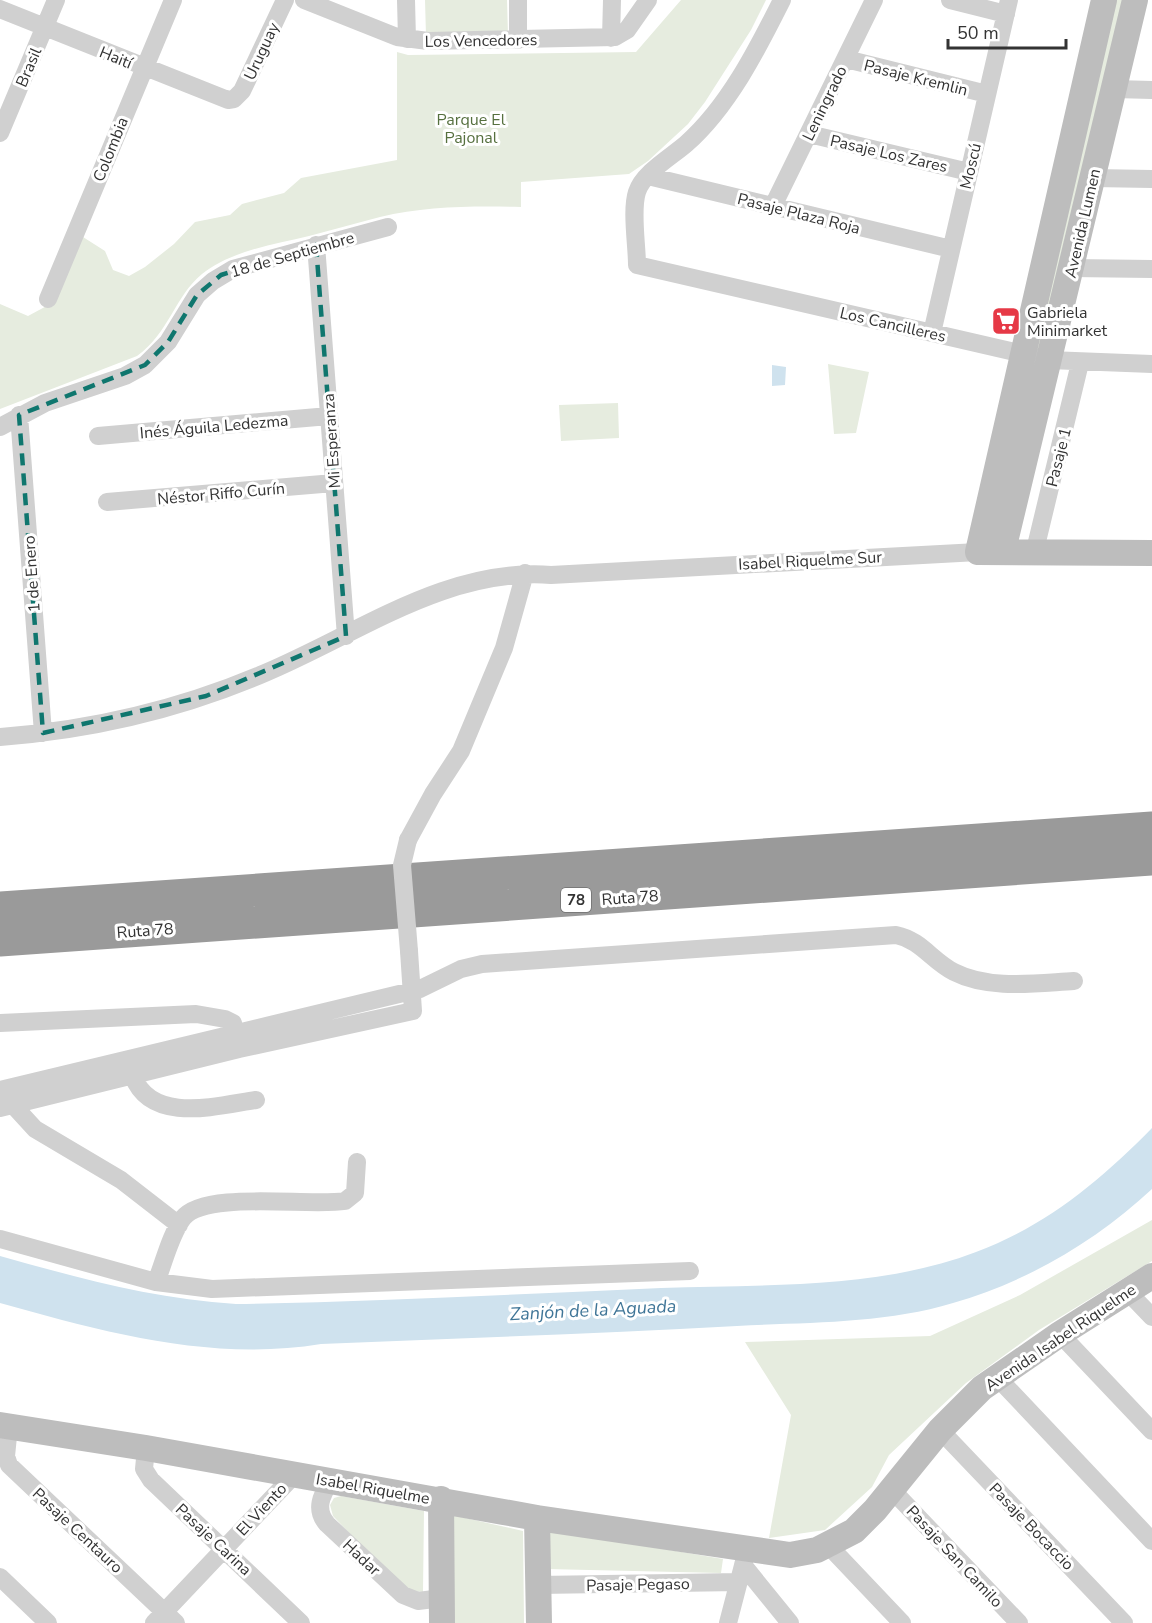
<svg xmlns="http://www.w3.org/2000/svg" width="1152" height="1623" font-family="'Nunito Sans',sans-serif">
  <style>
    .green { fill: #e6ecdf }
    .water { fill: #cfe2ee }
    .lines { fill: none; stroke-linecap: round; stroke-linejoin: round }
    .street { stroke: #d0d0d0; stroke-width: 18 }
    .secondary { stroke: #bdbdbd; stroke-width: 26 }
    .highway { stroke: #9a9a9a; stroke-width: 33 }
    .street-bridge { stroke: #d0d0d0; stroke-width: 18 }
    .marked { fill: none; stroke: #0f766e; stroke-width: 4.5; stroke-dasharray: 12 8; stroke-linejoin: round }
    .labels { text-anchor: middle; stroke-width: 6; stroke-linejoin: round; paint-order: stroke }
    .shield { fill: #fff; stroke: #707070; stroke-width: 1.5 }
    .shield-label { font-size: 15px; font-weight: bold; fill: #333 }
    .street-label { font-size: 16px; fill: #333; stroke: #fff }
    .park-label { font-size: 16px; fill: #56703f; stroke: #fff }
    .poi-label { font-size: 16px; fill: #333; stroke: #fff; text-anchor: start }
    .water-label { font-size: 18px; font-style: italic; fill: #3f7597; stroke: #fff }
  </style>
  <rect width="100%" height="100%" fill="#fff"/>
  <path class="green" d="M425,0h82l1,35 -82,1z
    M681,0h85l-15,30 -46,72 -17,22 -40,37 -19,13 -108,8v25c-47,-1 -95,-1 -141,10 -24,6 -47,13 -71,19 -37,9 -76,14 -107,38 -28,23 -32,58 -65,82l-137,53v-105l28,12 26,-14 29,-65 22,14 8,19 16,6 16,-9 29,-23 21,-22 35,-7 12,-11 42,-11 17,-15 96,-18v-108l11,3 228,-3z
    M1116,0h15l-85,351 -14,-3z
    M828,364l41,8 -13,61 -22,1z
    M618,403l1,35 -58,3 -2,-36z
    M1152,1220v41l-113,69 -73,53 -77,72 -17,32 -47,43 -56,8 22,-123 -46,-73 185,-6 90,-41z
    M341,1496l83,15 -1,81 -12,-1 -12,-6 -66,-69 -3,-11 4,-7z
    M452,1515l71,16 1,92h-70z
    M545,1529l178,30 -2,14 -175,-4z"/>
  <path class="water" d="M772,365l14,2 -1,18 -13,1z
    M1152,1128v61c-56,52 -125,93 -199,114 -69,21 -144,19 -216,23 -139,8 -278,12 -416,18 -110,18 -217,-12 -321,-41v-47c79,22 154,43 236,48 141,-2 283,-10 425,-16 103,-4 216,2 315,-36 70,-26 124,-71 176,-124z"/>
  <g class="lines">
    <path class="street" d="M304,0l93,37 31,4 187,-4 12,-7 21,-30
      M406,0l1,39
      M782,0c-25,50 -54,107 -96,144 -15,13 -43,29 -49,48 -6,18 0,53 0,73l412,95 103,4
      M950,0l56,14
      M0,9l228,91 6,-1 8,-8 43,-91
      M611,38l1,-38
      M518,40v-40
      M846,59l141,35
      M1114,89l38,1
      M0,133l56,-133
      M809,134l160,38
      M648,176l303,73
      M1093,178l59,1
      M773,206l101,-206
      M316,245l30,391
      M1071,268l81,1
      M48,299l125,-299
      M932,333l77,-333
      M19,415l24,318
      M0,427l45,-24 80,-27 20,-11 23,-23 29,-47 16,-14 20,-12 155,-42
      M98,436l231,-20
      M107,502l227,-19
      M1035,550l45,-187
      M0,737c91,-7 181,-28 265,-64 93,-39 182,-106 286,-98l427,-23
      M408,840l25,-46 28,-43 43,-103 21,-75
      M0,1023l196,-9 29,5 8,4 5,21
      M133,1076c18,48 83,30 123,24
      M0,1090l420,-101 41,-20 21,-5 414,-29c25,5 36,26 58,37 35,18 82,11 120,9
      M13,1105l22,24 86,51 58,45
      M0,1108l239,-59 174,-38 -4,-60
      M0,1239l156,43 56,7 478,-18
      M156,1282c8,-19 14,-47 27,-64 22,-28 127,-11 162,-17l10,-8 2,-31
      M1128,1292l24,25
      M1060,1334l92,97
      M996,1376l156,165
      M9,1426l-3,30 3,9 167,158
      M940,1430l184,193
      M146,1448l-2,21 7,11 150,143
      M330,1481c-8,14 -16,28 -3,43l76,71 15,6 24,-3
      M892,1490l127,133
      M828,1545l74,78
      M743,1565l47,58
      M0,1577l48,46
      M538,1585l201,-3
      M154,1623l141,-149
      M728,1623l19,-73"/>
    <path class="secondary" d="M1104,0l-126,552 174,1
      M1003,550l132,-550
      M0,1425l146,23 391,70 253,37 27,-5 37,-19 21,-21 65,-80 42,-42 78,-54 92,-58
      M441,1499l1,124
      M537,1518l2,105"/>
    <path class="highway" d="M0,908l1152,-80
      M0,940l1152,-81"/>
    <path class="street-bridge" d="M408,840l-6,25 7,86"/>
  </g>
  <path class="marked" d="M316,245l30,391 -140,60 -163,37 -24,-318 126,-50 23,-23 29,-47 24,-20z"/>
  <defs>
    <g id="supermarket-square" transform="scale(1.5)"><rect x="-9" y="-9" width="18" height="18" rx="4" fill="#e63946" stroke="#fff"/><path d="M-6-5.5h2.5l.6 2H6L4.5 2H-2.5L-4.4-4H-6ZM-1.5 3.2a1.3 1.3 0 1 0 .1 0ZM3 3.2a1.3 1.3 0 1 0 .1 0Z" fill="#fff"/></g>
  </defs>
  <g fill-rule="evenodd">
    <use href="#supermarket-square" x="1006" y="321"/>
  </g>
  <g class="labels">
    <rect class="shield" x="561" y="888" width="30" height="24" rx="4.5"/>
    <g class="shield-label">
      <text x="576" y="905">78</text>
    </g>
    <g class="street-label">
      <text transform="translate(481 40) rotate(-1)" y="6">Los Vencedores</text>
      <text transform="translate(261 51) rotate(-65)" y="6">Uruguay</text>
      <text transform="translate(116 57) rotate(22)" y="6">Haití</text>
      <text transform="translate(28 67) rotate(-67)" y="6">Brasil</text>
      <text transform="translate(916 77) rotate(14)" y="6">Pasaje Kremlin</text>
      <text transform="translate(824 103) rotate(-64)" y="6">Leningrado</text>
      <text transform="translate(110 149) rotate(-68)" y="6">Colombia</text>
      <text transform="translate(889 153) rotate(13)" y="6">Pasaje Los Zares</text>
      <text transform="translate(970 166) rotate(-77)" y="6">Moscú</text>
      <text transform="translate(799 213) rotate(14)" y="6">Pasaje Plaza Roja</text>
      <text transform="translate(1082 223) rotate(-77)" y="6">Avenida Lumen</text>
      <text transform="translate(292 254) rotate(-16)" y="6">18 de Septiembre</text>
      <text transform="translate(893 324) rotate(13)" y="6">Los Cancilleres</text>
      <text transform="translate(214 426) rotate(-5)" y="6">Inés Águila Ledezma</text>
      <text transform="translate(331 441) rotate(-94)" y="6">Mi Esperanza</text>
      <text transform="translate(1058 457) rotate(-76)" y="6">Pasaje 1</text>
      <text transform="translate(221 493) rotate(-5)" y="6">Néstor Riffo Curín</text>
      <text transform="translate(810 560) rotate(-3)" y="6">Isabel Riquelme Sur</text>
      <text transform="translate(31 574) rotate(-94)" y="6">1 de Enero</text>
      <text transform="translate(630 897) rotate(-4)" y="6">Ruta 78</text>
      <text transform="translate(145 930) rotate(-4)" y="6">Ruta 78</text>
      <text transform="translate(1060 1337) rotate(-34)" y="6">Avenida Isabel Riquelme</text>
      <text transform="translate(373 1488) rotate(10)" y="6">Isabel Riquelme</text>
      <text transform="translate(261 1509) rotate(-47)" y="6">El Viento</text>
      <text transform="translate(1032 1526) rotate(46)" y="6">Pasaje Bocaccio</text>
      <text transform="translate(78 1530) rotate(43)" y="6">Pasaje Centauro</text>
      <text transform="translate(214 1539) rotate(43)" y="6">Pasaje Carina</text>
      <text transform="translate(955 1556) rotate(47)" y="6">Pasaje San Camilo</text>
      <text transform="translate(362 1557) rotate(43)" y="6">Hadar</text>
      <text transform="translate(638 1584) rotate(-1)" y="6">Pasaje Pegaso</text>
    </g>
    <g class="park-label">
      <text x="471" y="125">Parque El<tspan x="471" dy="18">Pajonal</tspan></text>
    </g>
    <g class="poi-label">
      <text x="1027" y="318">Gabriela<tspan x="1027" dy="18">Minimarket</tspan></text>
    </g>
    <g class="water-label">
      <text transform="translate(593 1310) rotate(-3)" y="6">Zanjón de la Aguada</text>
    </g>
  </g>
  <path d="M948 39v9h118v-9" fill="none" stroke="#333333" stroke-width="3"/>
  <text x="957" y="39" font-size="18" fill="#333333" stroke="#ffffff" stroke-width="4.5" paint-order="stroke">50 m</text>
</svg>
